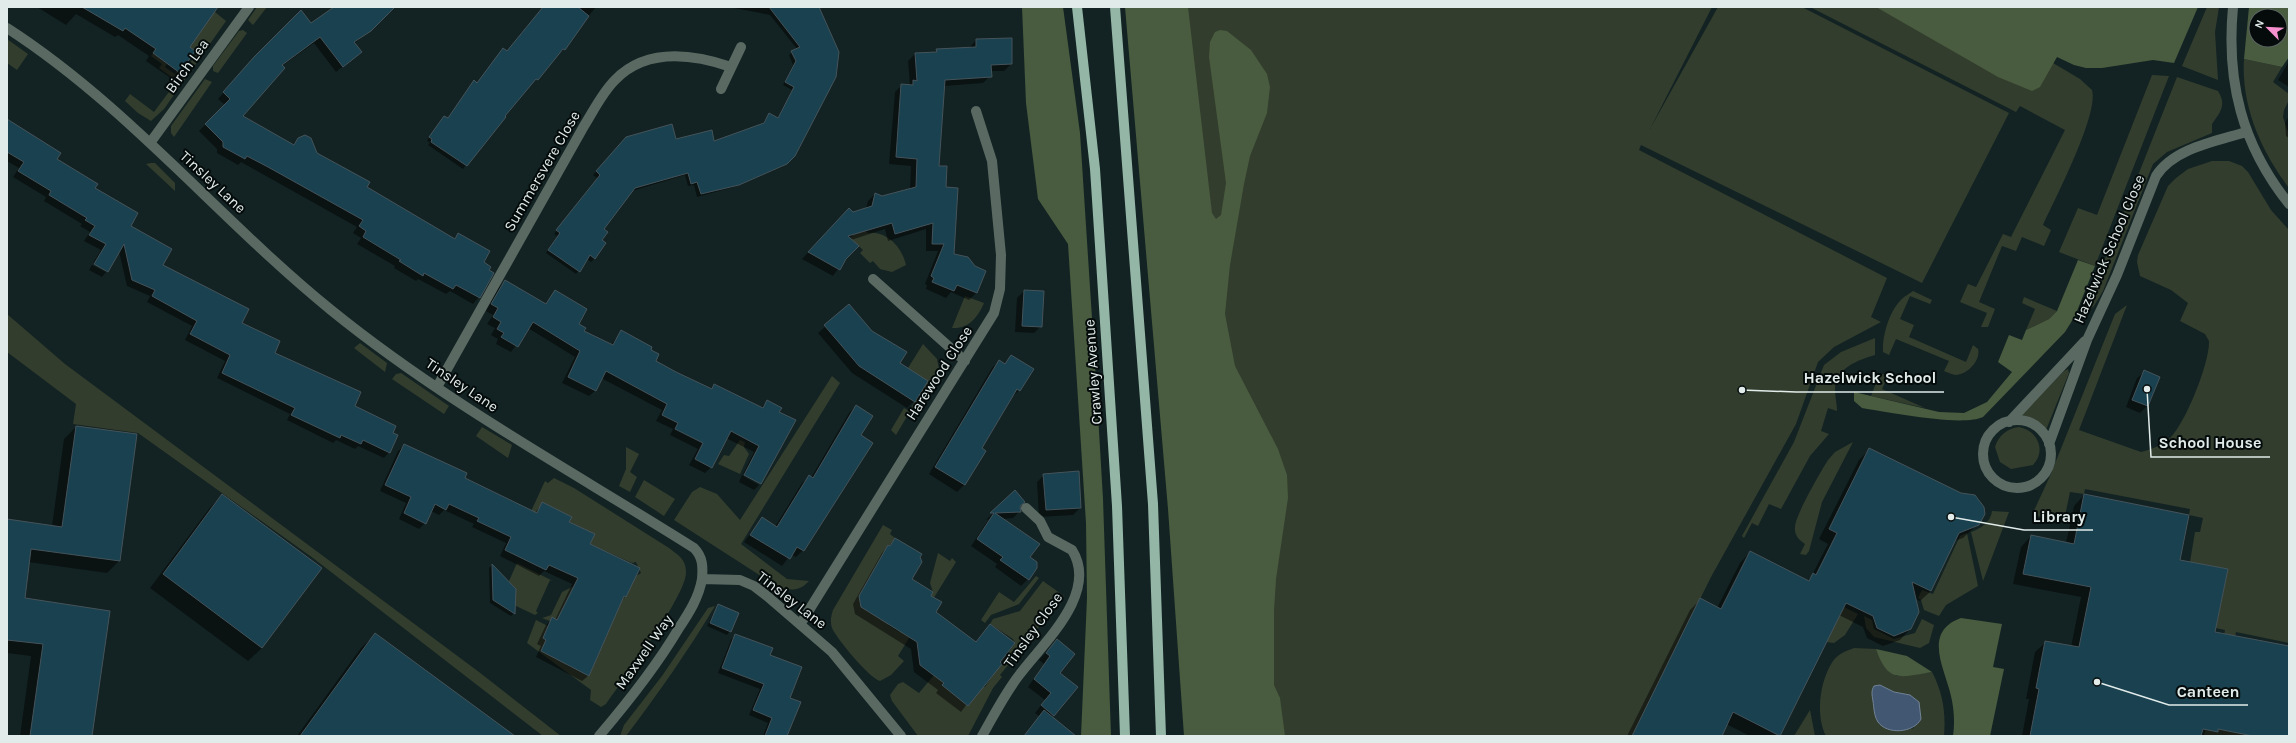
<svg xmlns="http://www.w3.org/2000/svg" width="2296" height="743" font-family="Karla,sans-serif">
  <style>
    .green { fill: #323d2d; fill-rule: evenodd }
    .forest { fill: #495c3f; fill-rule: evenodd }
    .water { fill: #425772; stroke: #728396 }
    .shadow { fill: #0007 }
    .building { fill: #19414f; stroke: #45535a }
    .lines { fill: none; stroke-linecap: round; stroke-linejoin: round }
    .minor { stroke: #5a6a62; stroke-width: 10 }
    .major { stroke: #94b6a6; stroke-width: 10 }
    .labels { text-anchor: middle; stroke-width: 4; stroke-linejoin: round; paint-order: stroke }
    .street-label { font-size: 15px; fill: #e1ebea; stroke: #050b0b }
    .leader { fill: none; stroke: #e1ebea; stroke-width: 1.5 }
    .callout-dot { fill: #e1ebea; stroke: #050b0b; stroke-width: 1.5 }
    .callout-label { font-size: 16px; text-anchor: middle; font-weight: bold; fill: #e1ebea; stroke: #050b0b; stroke-width: 4; stroke-linejoin: round; paint-order: stroke }
  </style>
  <rect width="100%" height="100%" fill="#132323"/>
  <path class="green" d="M188,7l22,1 16,13 -62,88 -13,12 -13,-8 -13,-12 5,-7 24,18 23,-31 -18,-13 3,-4 -11,-8 2,-3 14,11 -2,3 10,7 2,-3 5,3 15,-21 -7,-6z
    M257,7h10l-14,18 -5,-5z
    M1161,7h551l-62,122 68,-122h84l207,106 -87,170 -281,-138 -2,5 248,128 -16,39 10,5 -47,25 -16,15 -22,62 -85,153 -79,159h-403z
    M1810,7h148l100,47 -5,9 27,16 12,11c7,24 -37,109 -49,135l8,5 -7,16 -22,-9 -6,14 -14,-5 -23,56 16,7 -7,18h-7l6,-14 -27,-11 8,-18 8,3 27,-53 8,3 54,-107 -45,-24 -4,6z
    M2207,7h12l-4,25 3,48 -36,-14z
    M243,30l4,3 -29,40 -5,-2v-5l26,-35z
    M7,39l21,15 -11,16 -10,-7z
    M2244,59l38,8 -9,15 16,12v6l-5,10 -1,7 6,18v53c-28,-37 -48,-82 -45,-129z
    M2152,75l17,1 -74,190 -36,-14 19,-44 19,7z
    M2177,77l41,14c9,14 2,22 -6,33v9l-45,19 -14,12 -50,127 -9,15 -12,11z
    M205,79l7,3 -38,55 -3,-4v-7z
    M2212,161h17l13,5 6,6 23,38 18,20v413l-53,-11 -2,12 -11,-2 2,-12 -9,-2 12,-59 -38,-7 5,-30h5l3,-14 -14,-3 1,-6 -105,-20 -1,5 -14,-2 -6,29 -32,-6 18,-39 65,-162 12,-9 -48,125 62,22c10,-2 23,-8 30,-15 15,-15 39,-75 38,-96l-4,-7 -25,-13 8,-18 -17,-13 -31,-14 -3,-14 1,-7 30,-69 8,-8 12,-9z
    M151,163h4l20,20v8l-29,-27z
    M861,227l7,6c19,-2 34,14 38,32l-14,7 -12,-3 -7,-8 -3,2 -10,-10 3,-3 -13,-12z
    M1913,291l19,9 -2,4 -20,-8 -10,23 14,6 -5,12 57,25 7,-17 5,4c3,11 -10,25 -21,26 -4,0 -8,-2 -13,-4l5,-10 -53,-22 -7,16 -6,-3c-1,-15 6,-40 17,-51 3,-4 9,-7 13,-10z
    M965,296l19,7c-6,14 -15,26 -32,25z
    M2024,297l33,14 -8,8 -23,11 9,-21 -13,-6z
    M7,314l58,50 414,308 82,64h-18l-230,-178 -175,-125 -65,-9 3,-20 -69,-52z
    M1875,338v17c-17,5 -39,13 -40,34 0,8 2,15 2,22l-9,-3 -7,23 8,3 -19,22 -29,53 -12,-5 -11,22 -6,-3 -8,15 -2,-2 52,-94 30,-77 17,-13z
    M360,343l27,20 -2,9 -31,-24z
    M923,344l14,15 3,14 -21,37 -10,3 -13,22 -5,-5 13,-22 5,3 18,-30 -19,-13z
    M2068,369l1,4 -23,57 -10,-8 -14,-5v-3l42,-43z
    M401,373l48,33 -5,8 -52,-35 4,-5z
    M1880,373l8,3 -6,13 43,19 -54,-12z
    M832,376l8,7 -99,161 46,35 22,2c-9,10 -18,10 -31,6l-104,-67 18,-28 8,-5 17,7 23,26z
    M482,427l30,18 -4,13 -32,-22z
    M2019,427c18,3 28,23 14,38l-22,4 -11,-7 -5,-15c3,-11 13,-19 24,-20z
    M740,440l5,2 -1,5 5,7 -9,20 -22,-10 6,-9 5,1z
    M1853,442l-31,60 -13,49 -3,4 -6,-1 5,-10c-6,-4 -11,-9 -10,-17 0,-11 26,-56 33,-67l7,-8z
    M626,447l13,7 -9,18 7,5 -7,15 -11,-6 7,-17z
    M554,478l20,10 95,60c9,7 17,11 17,24 1,23 -64,109 -80,132l-5,3 -11,-7 1,-10 -64,-47 9,-23 12,6 -2,3 4,3 17,31 -1,2 23,11 35,-80 2,1 10,-21 5,-3 -5,-11 -4,1 -42,-19 4,-10 -25,-12 3,-5 -30,-14 -9,19 -6,-2 18,-39 3,2z
    M644,480l31,19 -11,17 -29,-19z
    M1992,511l17,1 -26,69 -12,-49c9,-3 20,-10 21,-21z
    M883,525l9,5 -2,4 5,4 -5,8 -2,-1 -29,51 3,12 5,-1v4l22,11 -1,3 11,7 34,-40 -3,-9 8,-30 12,8 2,-3 4,4 -58,94 6,5 -13,14 -11,6c-11,-3 -43,-42 -48,-53 -2,-6 -1,-12 1,-18z
    M1967,533l11,53 -32,19 -7,11 -15,-6 -3,-10 -3,-2 4,-8 11,4 27,-58z
    M517,563l36,18 -3,-1 -14,31 2,2 -3,2 -21,-10 -5,-24z
    M1036,576l3,2 -20,26 -28,11 -6,8 -4,-3 18,-28 15,10z
    M1043,581l21,15 -64,79 2,2 -9,11 -25,48h-50l-26,-35 -2,-6 8,-11 5,-2 16,11 15,-18 10,8 -1,3 16,12 23,-12 3,1 30,-44 -2,-4 -23,-15 3,-5 27,-8z
    M574,586l-15,35 -7,-3 -2,3 -8,-3 9,-3 11,-23z
    M715,606c-27,45 -57,88 -89,130h-6l4,-11 38,-49 46,-68z
    M1844,607l14,7 -13,21 -11,8 -8,-1z
    M1864,616l8,4 2,9 20,10 21,-6 7,-14 12,6 -5,18 -9,5 -46,-11 -8,-9z
    M1854,648l22,1 20,27 36,-4c11,21 14,41 12,64h-118c-11,-21 -6,-56 7,-75 5,-7 13,-10 21,-13zM1880,685l14,7 16,3 9,7 -5,26c-6,2 -12,2 -19,1 -21,-3 -20,-19 -23,-36z
    M1810,710l5,26h-21z
    M2218,729l35,7h-49l1,-6 12,2z"/>
  <path class="forest" d="M1022,7h41l17,126 16,247 7,119 8,237h-30l6,-138 -1,-75 -18,-279 -30,-45 -12,-96z
    M1125,7h63l24,206 4,6 5,-4 5,-32 -17,-126 1,-15 5,-10 5,-2 7,1 24,19 16,24 3,13 -3,26 -17,43 -6,28 -14,81 -5,49 10,52 43,83 9,26 1,23 -12,81 -2,32v74l6,13 5,38h-101l-16,-227z
    M1876,7h322l-24,56 -21,-3 -51,8h-16l-12,-3 -17,-8 -17,30 -8,4 -34,-14z
    M2249,7h40v50l-7,10 -38,-8zM2256,16h24v24h-24z
    M2078,260l17,6 -20,50 -10,16 -82,85c-21,10 -95,-5 -121,-9l-8,-7v-9l85,20 25,1 23,-11 25,-30 -14,-10 11,-27 13,5 4,-10 23,-11 8,-8z
    M1961,618l41,6 -9,43 11,2 -14,67h-37c2,-13 1,-27 -2,-40 -6,-27 -29,-64 10,-78z
    M1876,649l31,7 25,16c-31,5 -44,12 -56,-23z"/>
  <path class="water" d="M1880,685l14,7 16,3 9,7 2,17c-7,14 -34,16 -43,3 -4,-6 -4,-14 -5,-21 -1,-6 -2,-10 1,-15z"/>
  <path class="shadow" d="M37,7h135l16,40 -9,25 -7,7 -26,-18 3,-5 -31,-21 -3,2 -39,-23 -10,11z
    M335,7h58l-39,37 6,8 -24,20 -22,-29 -32,23 -41,50 51,29 7,-6 17,15 49,34 88,52 5,-6 30,37 4,3 -13,23 -6,7 -23,-13 -4,3 -28,-15 -2,2 -22,-13 1,-2 -38,-22 4,-6 -8,-5 4,-6 -116,-65 -3,3 -21,-12v-4l-18,-18 26,-26 -7,-6 30,-34z
    M543,7h53l-24,29 2,1 -10,13 -4,2 -23,27 -5,2 -29,35 -40,53 -35,-24 2,-2 -3,-2 14,-21 3,-3 3,2 24,-34 6,-1 30,-32z
    M729,7h91l-34,157 -4,3 -48,20 -37,10 -3,-12 -6,1 -3,-11 -53,16 -30,39 -1,10 4,3 -11,16 -3,3 -4,-3 -11,15 -30,-21 11,-17 -3,-2 43,-56 -4,-3 30,-33 52,-2 39,2 48,-18 7,-10 8,4 15,-28 -9,-5 10,-20 -4,-10 8,-6 -27,-34z
    M976,40l35,24 -7,7h-14v5l-7,7 -39,3 -6,81 7,21 8,67 32,16 -9,22 -7,7 -18,-8 -5,6 -20,-9 1,-4 -2,-1 13,-33h-12v-22l-38,12 -3,-12 -34,11 -6,19 -12,17 -31,-17 40,-43 24,-7 2,-8 7,-7 7,4 28,-9 1,-23 -22,-2 6,-72 7,-7h8l-2,-24 7,-7 19,-1 3,-3 32,-2z
    M2289,61v26l-11,-7z
    M2289,116v22l-3,-2 -1,-13z
    M7,119l87,70 67,76 80,58 32,31 119,80 -3,18 -5,6 -26,-12 -3,3 -19,-9 -3,3 -46,-23 3,-6 -73,-36 8,-17 -40,-21 7,-14 -45,-24 3,-6 -23,-10 -8,-35 -12,21 -14,-9 8,-13 -17,-9 6,-9 -10,-6 2,-2 -38,-23 2,-4 -33,-20 6,-9 -12,-7z
    M92,265l14,7 -4,5 -13,-7z
    M505,281l40,24 10,-13 27,39 29,14 10,-13 28,18 5,11 22,11 35,17 4,-4 46,23 6,-7 11,12 16,8 -34,63 -17,-10 11,-22 -28,-14 -15,29 -6,6 -16,-8 9,-16 -28,-14 3,-6 -17,-8 6,-11 -61,-32 -5,12 -7,6 -27,-13 13,-26 -47,-29 -17,24 -15,-8 2,-5 -7,-4 4,-7 -8,-4 6,-9 -7,-4 13,-24z
    M1024,291l17,35 -7,7 -19,-1 2,-34z
    M849,306l49,58 16,37 -7,7 -55,-35 -34,-40z
    M1012,356l7,34 -7,7 -32,51 5,3 -21,34 -7,7 -28,-18 63,-106 7,-7 5,3z
    M2144,372l15,5 -12,29 -7,7 -14,-6 11,-29z
    M856,406l4,29 -57,115 -7,7 -5,-3 -9,12 -38,-24 18,-24 13,9 27,-44 7,-6 2,1 38,-65z
    M76,427l60,8 -17,126 -12,12 -79,-11 -5,37 68,137h-71l11,-80 -24,-3v-133l45,6 12,-87z
    M404,446l60,33 71,34 7,-9 26,18 20,22 51,24 -14,29 -4,4 -33,75 -6,5 -46,-24 5,-11 -4,-2 9,-19 6,-6 3,1 17,-36 -28,-13 -5,5 -39,-20 6,-13 -34,-16 2,-3 -30,-14 -5,5 -8,-4 -6,12 -6,6 -20,-10 7,-16 -26,-12 18,-40z
    M1869,450l92,44 11,1 7,4 5,10 -3,12 -18,17 -9,3 -23,50 -11,10 -5,-2 -5,30 -10,11 -17,6 -16,-8 -4,-11 -24,-12 -60,121h-29l-24,-12 -6,12h-93l63,-126 10,-10 17,8 23,-45 10,-11 57,29 4,-4 17,-33 -9,-5 40,-79z
    M742,475l17,10 -5,5 -15,-8z
    M1044,475l36,33 -7,7 -34,2 -2,-35z
    M1015,492l5,19 -7,7 -11,1 27,39 -1,21 -7,7 -26,-19 2,-3 -26,-18 18,-27 -3,1z
    M222,495l40,153 -14,13 -98,-73 59,-79z
    M2084,495l95,65 35,72 75,15 -1,89h-266l7,-37h-3l9,-47 11,-10 25,5 10,-50 -68,-13 8,-37 10,-11 35,7 8,-37z
    M895,539l15,41 19,16 6,16 40,31 15,-18 8,37 -37,50 -25,-19 2,-3 -24,-18 -3,-23 -56,-35 -2,-10 29,-51z
    M492,565l23,24 -1,24 -3,3 -21,-13 -1,-35z
    M718,605l12,26 -3,4 -20,-9z
    M375,635l136,101h-214l64,-88z
    M735,635l34,20 19,44 -2,37h-23l5,-13 -19,-8 11,-26 -42,-16 13,-33z
    M1057,641l2,33 -6,41 -2,2 15,19h-41l14,-20 -4,-3 10,-13 -17,-13 16,-23 -5,-4z"/>
  <path class="building" d="M82,7h136l-28,40 5,4 -15,22 -27,-20 3,-4 -31,-21 -2,3z
    M334,7h61l-24,24 -17,11 8,10 -19,15 -23,-30 -38,28 3,3 -42,48 51,29 4,-7 7,-3 6,3 6,15 53,29 -3,5 88,52 3,-6 32,18 -6,11 7,5 -2,3 5,3 -14,25 -24,-13 -3,4 -29,-16 -1,3 -24,-15 2,-1 -38,-23 3,-6 -7,-5 4,-6 -95,-53 -21,-11 -2,3 -22,-12v-5l-18,-18 25,-25 -7,-7 31,-35 47,-47 10,13z
    M543,7h35l11,9 -24,34 -2,-1 -25,31 -2,-1 -31,37 1,1 -39,49 -36,-24 1,-3 -3,-2 15,-21 4,2 26,-38 3,3 26,-35 4,3z
    M769,7h50l20,45 -3,25 -41,79 -8,8 -48,21 -38,9 -4,-12 -6,2 -3,-11 -53,15 -31,41 4,3 -6,8 4,3 -11,16 -5,-4 -10,17 -32,-22 12,-17 -4,-3 44,-55 -4,-4 30,-34 46,-13 4,15 36,-9 2,11 50,-18 5,-10 9,5 16,-31 -9,-5 11,-21 -5,-10 9,-4z
    M1012,38v26l-21,1 1,12 -47,3 -6,86h8l-1,21 12,1 -4,66 14,3 7,9 11,5 -9,22 -20,-8 -3,6 -22,-9 2,-4 -3,-2 13,-32h-12l1,-21 -38,11 -3,-11 -44,13 11,10 -13,13 -6,11 -32,-18 41,-44 4,4 19,-6 3,-13 7,3 34,-9 1,-28 -21,-2 5,-73 12,1v-5l4,1 -2,-28 22,-1 -1,-3 40,-2v-8z
    M7,119l54,34 -4,6 41,25 -3,4 43,25 -7,13 41,23 -9,16 86,44 -7,14 38,18 -5,12 86,39 -6,14 41,20 -3,7 5,2 -8,18 -27,-13 -2,4 -20,-9 -1,3 -49,-23 4,-7 -73,-35 8,-18 -40,-21 7,-13 -45,-25 3,-6 -23,-10 -8,-36 -16,28 -14,-8 12,-20 -17,-9 6,-9 -10,-6 2,-2 -38,-23 2,-4 -33,-20 6,-9 -17,-10z
    M505,280l41,24 9,-14 32,19 -8,15 7,4 -2,3 29,14 8,-15 31,17 -1,3 8,4 -3,7 20,11 36,17 2,-5 49,24 4,-8 15,8 -3,4 17,8 -35,64 -17,-9 15,-29 -28,-15 -19,37 -17,-9 8,-16 -28,-14 3,-6 -16,-8 5,-11 -61,-33 -10,20 -28,-14 12,-26 -47,-29 -15,25 -17,-10 3,-4 -7,-4 4,-7 -8,-5 5,-9 -7,-4z
    M1024,290l20,1 -2,36 -20,-1z
    M849,304l23,27 35,21 -7,11 28,18 -13,21 -56,-36 -35,-41z
    M1011,355l23,14 -14,22 -3,-2 -35,59 4,3 -21,34 -30,-18 64,-107 6,4z
    M2144,370l16,7 -12,29 -16,-6z
    M856,405l17,11 -12,19 12,8 -69,108 -7,-4 -7,12 -40,-24 12,-18 15,10 32,-52 4,3z
    M76,426l61,8 -17,127 -89,-12 -6,49 85,13 -18,125h-62l13,-92 -36,-4v-121l55,8z
    M404,444l63,29 -2,5 72,35 5,-11 30,15 -3,5 26,12 -5,10 50,24 -14,29 -2,-1 -35,80 -48,-25 5,-11 -3,-2 9,-21 5,3 21,-42 -29,-13 -3,5 -41,-20 6,-13 -34,-16 2,-3 -30,-14 -3,6 -11,-6 -9,20 -22,-11 7,-16 -26,-12z
    M1869,448l92,45 14,2 9,12 1,7 -6,11 -20,8 -28,58 -19,-9 7,30 -8,17 -17,7 -17,-8 -4,-12 -27,-13 -66,133 -47,-24 -11,24h-90l68,-138 21,11 29,-58 59,30 4,-8 3,2 21,-42 -8,-4z
    M1079,471l2,37 -35,2 -3,-36z
    M1015,490l10,12 -5,4 1,6 -26,1 45,31 -10,13 7,5v6l-8,12 -29,-20 3,-3 -26,-18 17,-26h-4z
    M222,494l100,74 -60,80 -99,-74z
    M2084,494l105,21 -9,45 48,9 -13,63 74,14v90h-36l-35,-7v3l-15,-3 -2,7h-171l9,-47 -3,-1 9,-47 34,6 12,-60 -68,-13 8,-39 43,9z
    M895,538l27,16 -2,3 2,5 -10,17 21,13 -2,4 11,6 -6,10 40,30 14,-18 25,19 -15,19 2,2 -34,42 -26,-21 2,-2 -24,-18 -3,-23 -56,-35 -2,-11 29,-51 2,1z
    M492,564l24,25 -1,25 -22,-14z
    M718,604l21,9 -8,19 -21,-9z
    M375,633l140,103h-215z
    M735,634l38,14 -3,7 32,12 -12,31 11,4 -14,34h-22l7,-18 -19,-8 11,-26 -42,-16z
    M1057,639l18,15 -15,19 18,14 -24,29 -13,-11 10,-12 -17,-14 16,-23 -4,-3z
    M1044,710l32,26h-52z"/>
  <g class="lines">
    <path class="minor" d="M2233,7c-7,75 9,138 56,197
      M7,28c121,78 213,192 324,282 112,91 241,161 363,238 9,9 9,19 8,31l38,1 14,6 13,10 65,56 69,84
      M721,89l20,-42
      M150,143l99,-136
      M873,279l92,82
      M437,387l147,-261c10,-16 18,-33 31,-46 32,-33 78,-26 116,-13
      M1983 454a34 34 0 1 1 68 0a34 34 0 1 1-68 0Z
      M2009,422l76,-81
      M2049,444l38,-104 30,-65 39,-99c18,-28 61,-35 90,-44
      M801,623l193,-310 6,-24 1,-34 -9,-94 -16,-50
      M599,736c29,-34 57,-69 80,-108 10,-15 20,-31 23,-49
      M982,736c12,-21 23,-43 38,-62 24,-32 79,-81 52,-124l-24,-13 -8,-16 -14,-13"/>
    <path class="major" d="M1077,7l18,162 22,337 8,230
      M1115,7l38,497 8,232"/>
  </g>
  <g class="labels">
    <g class="street-label">
      <text transform="translate(187 66) rotate(-54)" y="5">Birch Lea</text>
      <text transform="translate(542 171) rotate(-60)" y="5">Summersvere Close</text>
      <text transform="translate(213 182) rotate(43)" y="5">Tinsley Lane</text>
      <text transform="translate(2109 249) rotate(-67)" y="5">Hazelwick School Close</text>
      <text transform="translate(1093 372) rotate(-94)" y="5">Crawley Avenue</text>
      <text transform="translate(939 373) rotate(-57)" y="5">Harewood Close</text>
      <text transform="translate(462 385) rotate(34)" y="5">Tinsley Lane</text>
      <text transform="translate(792 600) rotate(38)" y="5">Tinsley Lane</text>
      <text transform="translate(1033 630) rotate(-54)" y="5">Tinsley Close</text>
      <text transform="translate(644 652) rotate(-55)" y="5">Maxwell Way</text>
    </g>
  </g>
  <path class="leader" d="M1742 390L1796 392H1944M2147 389L2151 457H2270M1951 517L2024 530H2093M2097 682L2169 705H2248"/>
  <g class="callout-dot">
    <circle cx="1742" cy="390" r="4"/>
    <circle cx="2147" cy="389" r="4"/>
    <circle cx="1951" cy="517" r="4"/>
    <circle cx="2097" cy="682" r="4"/>
  </g>
  <g class="callout-label">
    <text x="1870" y="383">Hazelwick School</text>
    <text x="2210" y="448">School House</text>
    <text x="2059" y="522">Library</text>
    <text x="2208" y="697">Canteen</text>
  </g>
  <rect width="2296" height="743" fill="none" stroke="#e1ebea" stroke-width="16"/>
  <g transform="translate(2268 28) rotate(294)"><circle r="19" fill="#050b0b" stroke="#5d6564"/>
  <path d="M0-3L7 15L0 10L-7 15Z" fill="#f790ce"/>
  <text y="-6" font-size="11" font-weight="bold" text-anchor="middle" fill="#e1ebea">N</text>
  </g>
</svg>
